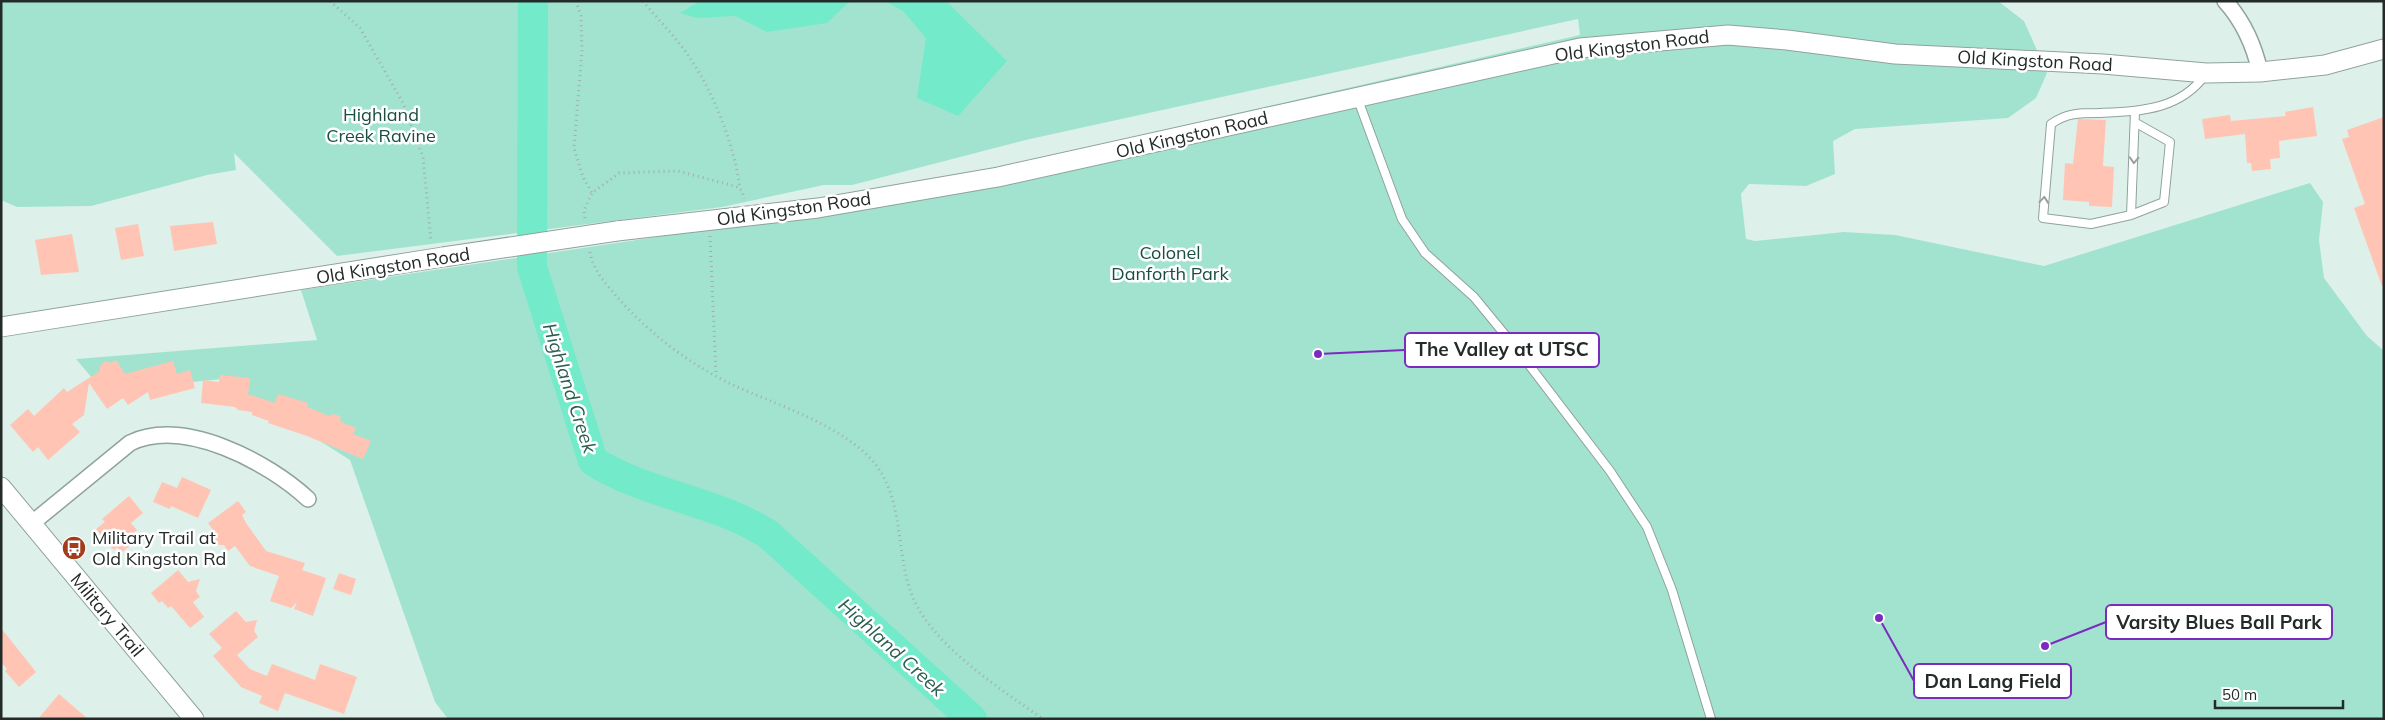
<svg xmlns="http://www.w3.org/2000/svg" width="2385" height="720" font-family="Mulish,sans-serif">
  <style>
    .green { fill: #a2e3cf }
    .water { fill: #73eaca }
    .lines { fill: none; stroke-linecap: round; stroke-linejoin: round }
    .river { stroke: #73eaca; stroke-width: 30 }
    .building { fill: #ffc4b3 }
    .service-casing { stroke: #90a29c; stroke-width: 10 }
    .minor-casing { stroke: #90a29c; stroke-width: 18 }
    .tertiary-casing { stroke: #90a29c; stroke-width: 21 }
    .path { stroke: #9fafaa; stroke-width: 3; stroke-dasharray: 1 4; stroke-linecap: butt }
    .service { stroke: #fff; stroke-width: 8 }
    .minor { stroke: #fff; stroke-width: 15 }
    .tertiary { stroke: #fff; stroke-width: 19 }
    .tertiary-bridge-casing { stroke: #90a29c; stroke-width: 21; stroke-linecap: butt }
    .tertiary-bridge { stroke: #fff; stroke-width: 19 }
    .oneway { stroke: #9c9f9e }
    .labels { text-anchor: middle; stroke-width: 5; stroke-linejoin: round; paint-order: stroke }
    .street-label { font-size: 18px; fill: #232a28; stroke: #fff }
    .park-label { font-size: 18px; fill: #1a4e40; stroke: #fff }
    .poi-label { font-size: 18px; fill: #232a28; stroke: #fff; text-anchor: start }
    .water-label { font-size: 19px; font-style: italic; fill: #2c5e50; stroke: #fff }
    .leader { fill: none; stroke: #7b2cbf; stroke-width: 2 }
    .callout-dot { fill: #7b2cbf; stroke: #fff; stroke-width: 2 }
    .callout { fill: #fff; stroke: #7b2cbf; stroke-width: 2 }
    .callout-label { font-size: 19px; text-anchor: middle; font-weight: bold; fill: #232a28 }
  </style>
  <rect width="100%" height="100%" fill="#ddf1ea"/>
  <path class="green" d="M1,1h1997l26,20 23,52 -11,25 -28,20 -153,11 -22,12 2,33 -29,12 -57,-2 -8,10 5,45 9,2 89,-9 51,3 149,31 266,-83 13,19 -4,38 5,38 43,58 17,15v368h-1936l-13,-17 -85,-242 -128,-81 -119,12 -27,-32 241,-19 -16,-50 463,-69 816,-186 -2,-16 -548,120 -178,46h-28l-102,22 -385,49 -103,-103 2,17 -29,5 -116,31 -74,1 -16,-7z"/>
  <path class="water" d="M700,1h150l-23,22 -60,9 -32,-16 -38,2 -17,-5z
    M885,1h61l61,60 -49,55 -41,-18 9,-60 -23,-27z"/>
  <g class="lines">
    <path class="river" d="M533,1l-1,266 61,194c54,34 121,39 175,73l204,185"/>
  </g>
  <path class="building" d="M2313,107l4,29 -38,5 1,17 -10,1 1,10 -19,2 -1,-8h-4l-2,-29 -40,5 -3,-20 28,-4 1,6 55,-5 -1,-4z
    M2384,117v168l-2,1 -28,-78 11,-4 -23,-65 7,-2 -2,-7z
    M2078,119l28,1 -3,46 11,1 -2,40 -23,-1v-4l-26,-2 2,-37 8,1z
    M213,222l4,22 -43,7 -4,-25z
    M138,224l6,32 -23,4 -6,-32z
    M72,234l7,38 -38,3 -6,-35z
    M116,360l9,14 48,-13 4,13 13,-4 5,18 -45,12 -2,-8 -20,13 -5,-7 -16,11 -18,-26 -5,32 -12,9 8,8 -32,28 -10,-13 -5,5 -23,-27 18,-16 6,7 30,-28 3,4 33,-21v-5l6,-5 5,2z
    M220,375l30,3 -2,16 27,9 3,-9 30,9 -1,4 22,9 4,-2 7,2 1,6 15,6 -3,6 18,7 -8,18 -56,-23 -39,-13 1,-2 -17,-6v-3l-14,-2 -3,-3 -34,-4 2,-23 16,2z
    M182,477l29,13 -13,28 -27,-12 -1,3 -17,-7 9,-20 15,6z
    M129,496l14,17 -12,10 6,7 -10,8 5,6 -11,9 -4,-6 -3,3 -18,-21 9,-7 -3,-3z
    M238,501l8,11 -4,3 4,8 20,28 39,12 -3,7 24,8 -13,38 -19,-7 3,-7 -6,6 -21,-7 9,-25 -29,-10 -15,-20 -7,5 -4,-6h-5l-4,-6 1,-5 -8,-11z
    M178,570l10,12 12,-3 -4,12 4,6 -7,5 11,15 -14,11 -19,-22 -3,2 -6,-7 -3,2 -8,-10z
    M339,573l17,6 -5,16 -18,-6z
    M236,611l10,11 11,-2 -3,11 4,6 -21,18 13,14 17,7 5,-12 43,16 5,-16 37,13 -13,37 -59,-21 -7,18 -19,-8 3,-7 -21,-9 -28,-31 9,-8 -13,-14z
    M1,628l35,44 -17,15 -14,-16 2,-2 -6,-7z
    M59,694l29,25h-50z"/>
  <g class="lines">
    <g class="service-casing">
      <path id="service" d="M1357,97l45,122 23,34 49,44 46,56 90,118 37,56 25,63 39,129
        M2135,111l-4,104 -40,9 -48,-6 8,-94c15,-11 29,-11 47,-11 42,-2 81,-2 108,-39
        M2131,215l33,-13 6,-60 -34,-19"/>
    </g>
    <g class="minor-casing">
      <path id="minor" d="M2225,1c19,21 29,44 35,71
        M31,524l99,-81c54,-26 138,19 178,56"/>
    </g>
    <g class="tertiary-casing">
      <path id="tertiary" d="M617,231l201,-23 180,-31 582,-129 148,-13 59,5 108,14 208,10 103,9 54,-1 65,-7 59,-16
        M1,327l442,-70
        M1,487l193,232"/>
    </g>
    <path class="path" d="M330,1l30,27 43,75 20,54 8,84
      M576,1l5,15 1,35 -8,97 9,29 9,16
      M643,1c15,19 34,37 47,57 25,37 43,85 50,129
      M585,218l-1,-8 8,-17 27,-20 59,-2 60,16 4,4 2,8
      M710,236l6,139
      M590,252c3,19 17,33 29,47 31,35 72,66 114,86 42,19 96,36 131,67 42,38 30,93 47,141 19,51 88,95 132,126"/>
    <use href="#service" class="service"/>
    <use href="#minor" class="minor"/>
    <use href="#tertiary" class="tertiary"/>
    <g class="tertiary-bridge-casing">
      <path id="tertiary-bridge" d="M443,257l174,-26"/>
    </g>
    <use href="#tertiary-bridge" class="tertiary-bridge"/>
  </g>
  <defs><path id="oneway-chevron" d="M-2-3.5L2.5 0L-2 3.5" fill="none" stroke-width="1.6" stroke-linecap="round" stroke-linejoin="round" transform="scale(1.25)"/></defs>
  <g class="oneway">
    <use href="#oneway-chevron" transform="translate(2134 160) rotate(93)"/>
    <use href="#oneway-chevron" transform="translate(2044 200) rotate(-85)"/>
  </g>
  <defs>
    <g id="bus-disc" transform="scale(1.25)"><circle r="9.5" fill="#a33c1c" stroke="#fff"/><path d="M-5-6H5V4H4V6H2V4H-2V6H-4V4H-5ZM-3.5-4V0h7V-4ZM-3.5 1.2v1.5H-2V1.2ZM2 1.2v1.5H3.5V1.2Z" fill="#fff"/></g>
  </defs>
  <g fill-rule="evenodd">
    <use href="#bus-disc" x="74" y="548"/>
  </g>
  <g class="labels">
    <g class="street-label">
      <text transform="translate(1632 46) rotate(-7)" y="6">Old Kingston Road</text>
      <text transform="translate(2035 61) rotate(3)" y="6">Old Kingston Road</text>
      <text transform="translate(1192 135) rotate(-13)" y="6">Old Kingston Road</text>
      <text transform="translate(794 209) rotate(-8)" y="6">Old Kingston Road</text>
      <text transform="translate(393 266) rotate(-9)" y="6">Old Kingston Road</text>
      <text transform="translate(107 615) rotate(50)" y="6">Military Trail</text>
    </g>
    <g class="park-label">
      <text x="381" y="121">Highland<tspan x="381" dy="21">Creek Ravine</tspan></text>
      <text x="1170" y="259">Colonel<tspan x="1170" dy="21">Danforth Park</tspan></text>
    </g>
    <g class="poi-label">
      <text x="92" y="544">Military Trail at<tspan x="92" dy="21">Old Kingston Rd</tspan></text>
    </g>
    <g class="water-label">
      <text transform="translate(570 388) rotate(72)" y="7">Highland Creek</text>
      <text transform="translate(892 647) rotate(42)" y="7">Highland Creek</text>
    </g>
  </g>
  <path class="leader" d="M1318 354L1405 350M2045 646L2106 622M1879 618L1914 681"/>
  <g class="callout-dot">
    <circle cx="1318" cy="354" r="5"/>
    <circle cx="2045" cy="646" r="5"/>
    <circle cx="1879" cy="618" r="5"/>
  </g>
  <g class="callout">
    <rect x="1405" y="333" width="194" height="34" rx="5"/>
    <rect x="2106" y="605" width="226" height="34" rx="5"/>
    <rect x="1914" y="664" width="157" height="34" rx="5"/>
  </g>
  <g class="callout-label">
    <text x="1502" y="356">The Valley at UTSC</text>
    <text x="2219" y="629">Varsity Blues Ball Park</text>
    <text x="1993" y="688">Dan Lang Field</text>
  </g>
  <rect width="2385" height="720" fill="none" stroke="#232a28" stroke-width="5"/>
  <path d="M2215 700v8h128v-8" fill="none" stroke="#232a28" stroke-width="2.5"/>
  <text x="2222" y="700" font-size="15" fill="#232a28" stroke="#ffffff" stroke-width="4" paint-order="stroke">50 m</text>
</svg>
